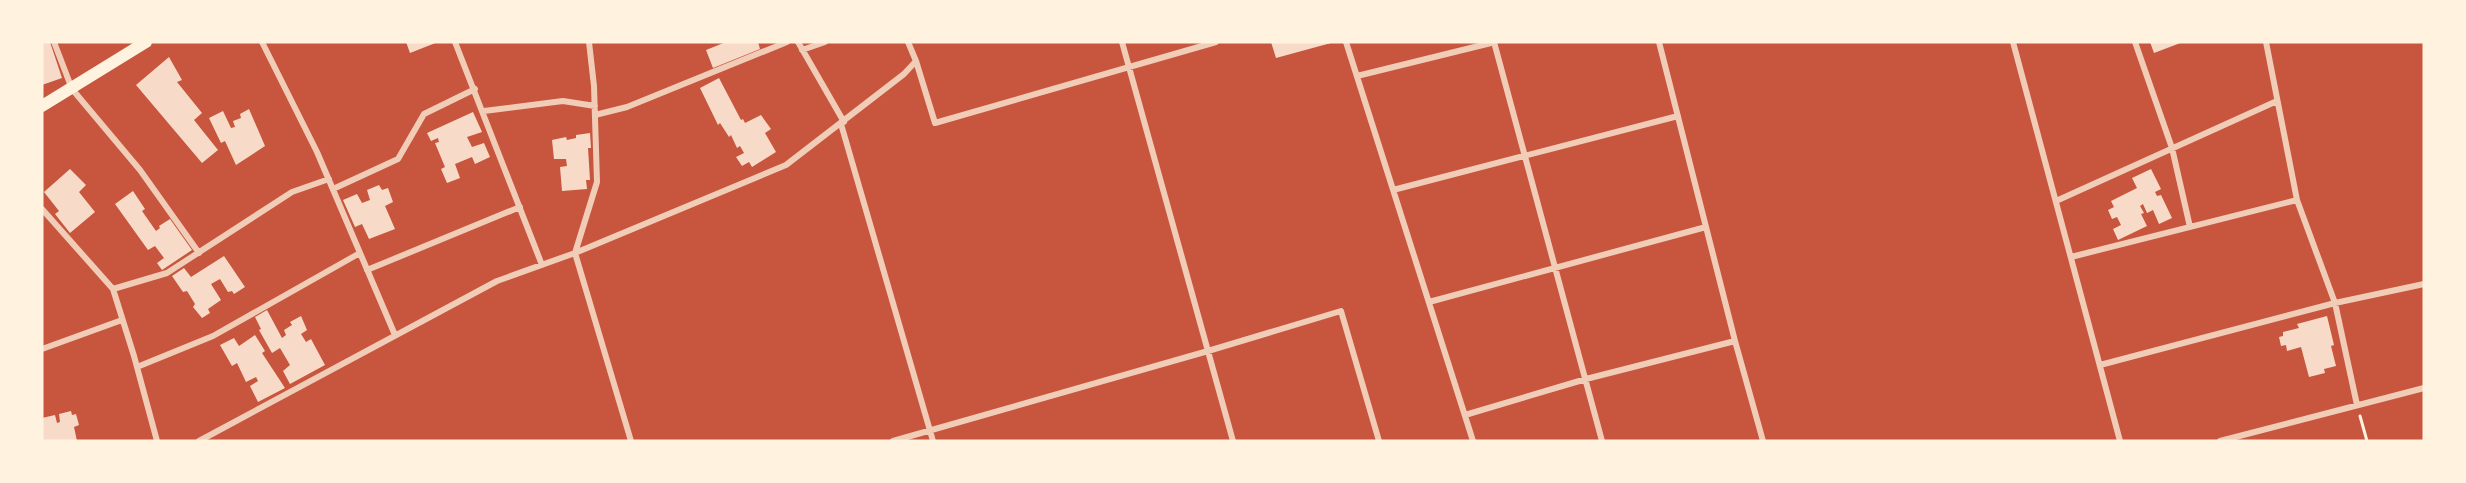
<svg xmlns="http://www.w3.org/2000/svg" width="2466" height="483" font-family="'Varela Round',sans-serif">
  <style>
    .building { fill: #f7dbc8 }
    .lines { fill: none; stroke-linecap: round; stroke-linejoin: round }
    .path { stroke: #fff3e0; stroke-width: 3 }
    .minor { stroke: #f1ccb7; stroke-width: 6 }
    .primary { stroke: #fff3e0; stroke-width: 12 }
  </style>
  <rect width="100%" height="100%" fill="#c8553d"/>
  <path class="building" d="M42,42h8l12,36 -20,7z
    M406,42h32l-28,11z
    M726,42h32l2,7 -47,19 -7,-18z
    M1271,42h59l1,1 -55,15z
    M2150,42h33l-29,11z
    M169,57l13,23 -5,2 25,31 -8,7 24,30 -16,13 -66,-78z
    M719,78l22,42 2,-1 2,4 16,-8 10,14 -6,4 11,19 -24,15 -3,-5 -7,4 -6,-9 8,-4 -4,-7 -3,2 -6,-13 -2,2 -9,-14 -2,2 -18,-37z
    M249,109l16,37 -29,19 -11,-24 -4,2 -12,-25 14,-7 8,17 4,-1 -2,-6 8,-3 -1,-4z
    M473,112l9,20 -15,5 5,10 12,-4 6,14 -15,7 -3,-7 -17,7 5,14 -13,5 -6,-14 4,-2 -10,-24 4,-1 -1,-4 -7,3 -4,-8z
    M590,133l1,15h-3l2,32h-4l1,9 -25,2 -2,-24 7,-1 -1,-7h-12l-2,-19 14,-3 1,3 9,-2v-3z
    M70,169l16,16 -7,7 16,20 -25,21 -15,-19 4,-3 -15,-19z
    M2151,169l10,20 -6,3 2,4 4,-1 11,23 -13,6 -6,-14 -6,3 -4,-9 -3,2 4,7 -3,1 6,12 -29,14 -5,-11 8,-4 -4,-8 -5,2 -4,-9 6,-3 -3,-6 26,-13 -5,-10z
    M379,185l3,5 6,-2 5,14 -8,4 10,23 -26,10 -7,-15 -7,3 -12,-27 14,-6 5,9 8,-3 -3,-10z
    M133,191l12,18 -3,2 14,20 4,-3 -1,-2 11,-7 22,31 -30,20 -5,-7 7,-5 -9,-12 -7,4 -33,-46z
    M224,256l21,31 -11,7 -2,-3 -4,1 -8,-13 -9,5 10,16 -13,9 2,4 -8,5 -9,-11 2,-3 -8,-13 -4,1 -11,-16 12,-8 7,9z
    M267,310l15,28 4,-3 -2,-5 8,-5 -2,-3 11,-6 6,14 -6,4 5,8 5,-3 14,26 -35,19 -7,-13 7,-6 -10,-17 -8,5 -13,-23 2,-1 -6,-12z
    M2327,316l7,29 -3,1 5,20 -12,3 1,4 -16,4 -8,-30 -14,4 -1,-6 -5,1 -2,-9 4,-1v-4l16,-4 -2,-4z
    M255,335l10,16 -3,2 23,35 -27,14 -8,-16 8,-5 -2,-4 -10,5 -9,-19 -5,3 -12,-21 14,-7 5,8z
    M71,411l1,4 4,-1 3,11 -5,2 3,14h-35v-23l13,-3 2,8 3,-1 -1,-8z"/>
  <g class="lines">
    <path class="path" d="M2360,416l7,25"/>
    <path class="minor" d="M54,42l18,47 68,81 59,83
      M262,42l55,110 78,183
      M455,42l87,223
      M589,42l5,44 3,96 -22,71 56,188
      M798,42l46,80
      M1122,42l111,399
      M1346,42l127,399
      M1494,42l108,399
      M1659,42l76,299 28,100
      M2013,42l107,399
      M2135,42l37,106 18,79
      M2266,42l31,158 38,103 22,102
      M802,50l23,-8
      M916,61l19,62 281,-81
      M1357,76l138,-34
      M484,111l79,-10 32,5
      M595,115l32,-8 160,-65
      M841,124l92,317
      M333,189l65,-30 26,-45 51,-25
      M1393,190l285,-74
      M2056,201l221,-100
      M42,209l71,80 21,67 23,85
      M2071,257l226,-57
      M367,270l153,-63
      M113,289l54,-16 125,-81 37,-13
      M1429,302l277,-75
      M42,349l80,-29
      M2100,365l235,-62 89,-19
      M137,367l76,-31 147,-83
      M1465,415l121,-36 149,-38
      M199,441l298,-160 78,-28 211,-88 118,-91 12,-13 -8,-19
      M893,441l315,-90 133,-40 38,130
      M2220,441l204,-53"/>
    <path class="primary" d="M42,106l104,-64"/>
  </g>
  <rect width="2466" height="483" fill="none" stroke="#fff3e0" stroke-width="87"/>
</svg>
